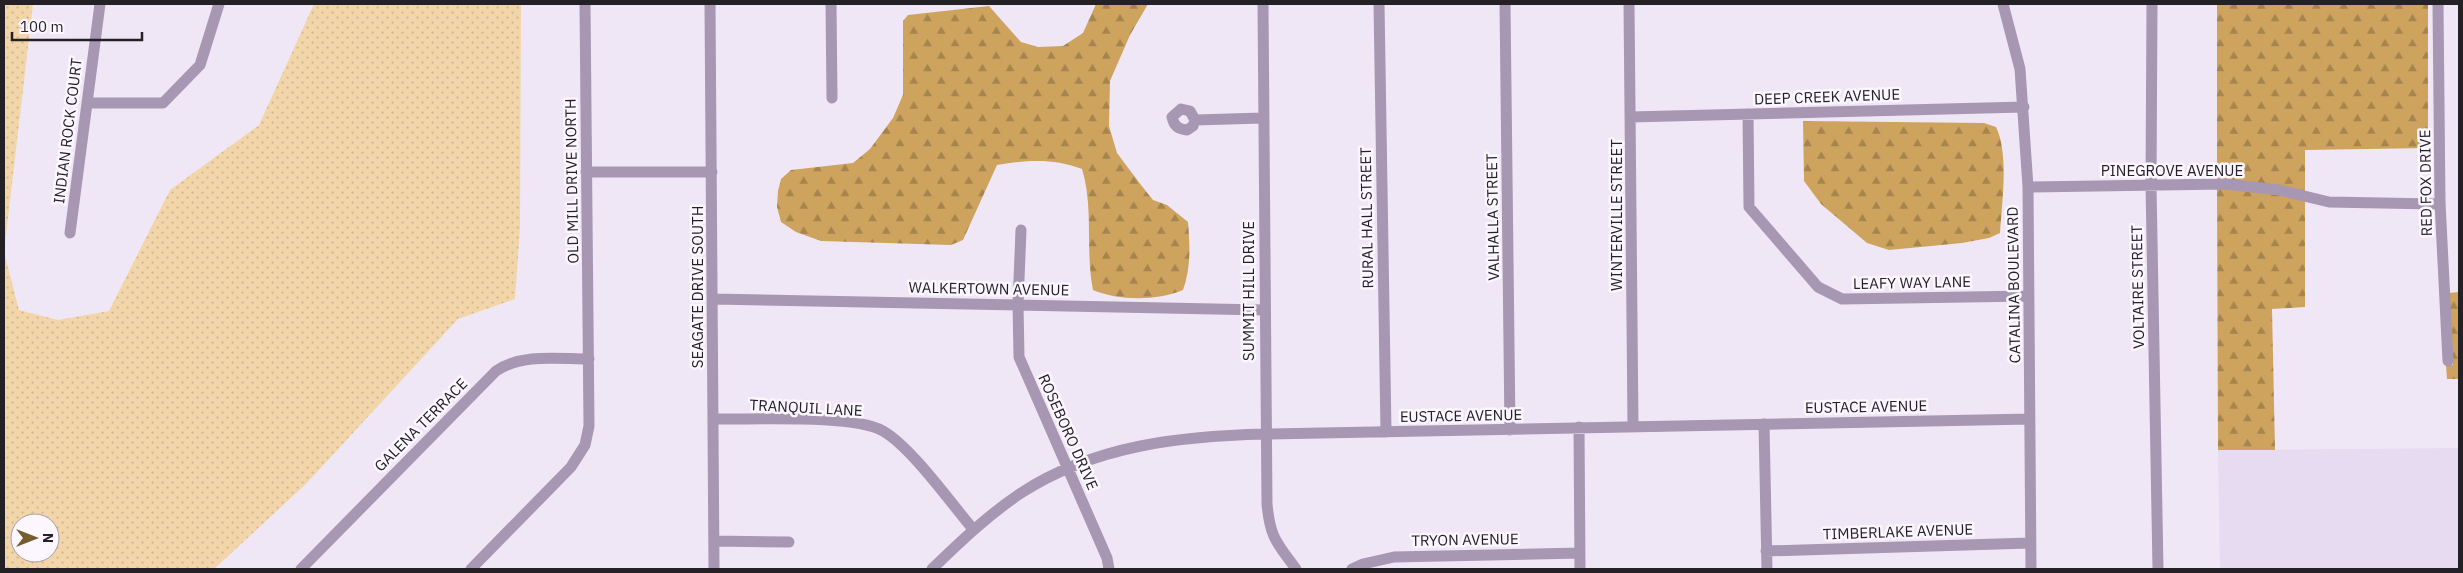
<svg xmlns="http://www.w3.org/2000/svg" width="2463" height="573" font-family="'IBM Plex Sans',sans-serif">
  <style>
    .built { fill: #e7dbf1 }
    .grass { fill: url(#grass-dots); fill-rule: evenodd }
    .forest { fill: url(#forest-firs) }
    .lines { fill: none; stroke-linecap: round; stroke-linejoin: round }
    .minor { stroke: #a797b3; stroke-width: 11 }
    .labels { text-anchor: middle; stroke-width: 5; stroke-linejoin: round; paint-order: stroke }
    .street-label { font-size: 15px; fill: #242126; stroke: #fbf6ff }
  </style>
  <defs>
    <pattern id="grass-dots" width="8" height="8" patternUnits="userSpaceOnUse" patternTransform="scale(1.25)"><rect width="8" height="8" fill="#f2d6a9"/><path d="M2 2h.1M6 6h.1" fill="none" stroke="#cfb791" stroke-width="1.8" stroke-linecap="round"/></pattern>
    <pattern id="forest-firs" width="22" height="20" patternUnits="userSpaceOnUse" patternTransform="scale(1.25)"><rect width="22" height="20" fill="#cda35e"/><path d="M5 1l3.5 6h-7zM16 11l3.5 6h-7z" fill="#a6844d"/></pattern>
  </defs>
  <rect width="100%" height="100%" fill="#f0e7f6"/>
  <path class="built" d="M2459,448v121h-239l-2,-119z"/>
  <path class="grass" d="M4,4h29l-29,248 15,58 39,10 51,-9 61,-121 89,-65 55,-121h207l-1,224 -5,71 -57,20 -152,165 -92,85h-210zM20,523h30v30h-30z"/>
  <path class="forest" d="M1096,4h52l-18,31 -20,46 -1,45 8,27 24,32 12,15 14,5 21,17c2,24 3,46 -5,68 -26,11 -64,11 -90,0 -8,-40 1,-82 -11,-121 -29,-11 -54,-9 -85,-4l-34,75 -12,5 -130,-4 -25,-9 -15,-10 -4,-15 1,-16 3,-12 10,-9 62,-7 17,-14 23,-31 10,-23v-74l5,-6 81,-9 32,36 17,5 25,-1 20,-13z
    M2217,4h211v144l-123,2v42l-88,-13z
    M1803,121l181,2 12,4c13,26 6,76 4,106l-11,5 -27,5 -73,7 -22,-7 -46,-39 -17,-23z
    M2217,188l61,6 27,7v106l-33,2 3,141h-57z
    M2459,292v87h-12l-1,-14h7l-4,-72z"/>
  <g class="lines">
    <path class="minor" d="M710,4l4,565
      M831,4l1,94
      M1263,4l4,500c3,34 10,39 29,65
      M1379,4l7,428
      M1505,4l5,426
      M1629,4l4,422
      M2003,4l17,65 8,118 3,382
      M2152,4l-1,181 7,384
      M2438,4l2,198 8,159
      M87,103h76l37,-38 19,-61
      M1748,114l1,93 69,80 24,12 187,-3
      M1631,117l393,-10
      M1195,120l-2,6 -6,4c-9,-1 -13,-4 -15,-13l9,-8 9,2 5,9 68,-2
      M586,172h126
      M2028,187l197,-3 54,6 50,12 105,2
      M1021,230l-3,74 1,53 88,201 2,11
      M70,233l30,-229
      M714,299l550,11
      M713,419c38,1 140,-5 170,12 28,16 67,71 90,98
      M1764,424l3,145
      M1579,427l1,142
      M714,541l75,1
      M1766,551l264,-8
      M301,569l195,-198c27,-18 62,-12 93,-12
      M471,569l100,-102 14,-22 4,-19 -4,-422
      M932,569c28,-27 56,-54 89,-76 74,-48 160,-57 245,-59l764,-15
      M1352,569l11,-5 31,-7 186,-4"/>
  </g>
  <g class="labels">
    <g class="street-label">
      <text transform="translate(1827 97) rotate(-2)" y="5">DEEP CREEK AVENUE</text>
      <text transform="translate(68 131) rotate(-83)" y="5">INDIAN ROCK COURT</text>
      <text x="2172" y="176">PINEGROVE AVENUE</text>
      <text transform="translate(572 181) rotate(-91)" y="5">OLD MILL DRIVE NORTH</text>
      <text transform="translate(2426 183) rotate(-91)" y="5">RED FOX DRIVE</text>
      <text transform="translate(1617 215) rotate(-90)" y="5">WINTERVILLE STREET</text>
      <text transform="translate(1493 217) rotate(-91)" y="5">VALHALLA STREET</text>
      <text transform="translate(1367 218) rotate(-91)" y="5">RURAL HALL STREET</text>
      <text transform="translate(1912 283) rotate(-1)" y="5">LEAFY WAY LANE</text>
      <text transform="translate(2014 285) rotate(-91)" y="5">CATALINA BOULEVARD</text>
      <text transform="translate(698 287) rotate(-90)" y="5">SEAGATE DRIVE SOUTH</text>
      <text transform="translate(2138 287) rotate(-91)" y="5">VOLTAIRE STREET</text>
      <text transform="translate(989 289) rotate(1)" y="5">WALKERTOWN AVENUE</text>
      <text transform="translate(1249 291) rotate(-90)" y="5">SUMMIT HILL DRIVE</text>
      <text transform="translate(1866 407) rotate(-1)" y="5">EUSTACE AVENUE</text>
      <text transform="translate(806 408) rotate(3)" y="5">TRANQUIL LANE</text>
      <text transform="translate(1461 416) rotate(-1)" y="5">EUSTACE AVENUE</text>
      <text transform="translate(421 425) rotate(-45)" y="5">GALENA TERRACE</text>
      <text transform="translate(1068 432) rotate(66)" y="5">ROSEBORO DRIVE</text>
      <text transform="translate(1898 532) rotate(-2)" y="5">TIMBERLAKE AVENUE</text>
      <text transform="translate(1465 540) rotate(-1)" y="5">TRYON AVENUE</text>
    </g>
  </g>
  <rect width="2463" height="573" fill="none" stroke="#242126" stroke-width="10"/>
  <g transform="translate(35 538) rotate(90)"><circle r="24" fill="#fbf6ff" stroke="#a5a1a8"/>
  <path d="M0-4L9 19L0 12L-9 19Z" fill="#775c2e"/>
  <text y="-8" font-size="14" font-weight="bold" text-anchor="middle" fill="#242126">N</text>
  </g>
  <path d="M12 32v8h130v-8" fill="none" stroke="#242126" stroke-width="2.5"/>
  <text x="20" y="32" font-size="15" fill="#242126" stroke="#fbf6ff" stroke-width="4" paint-order="stroke">100 m</text>
</svg>
